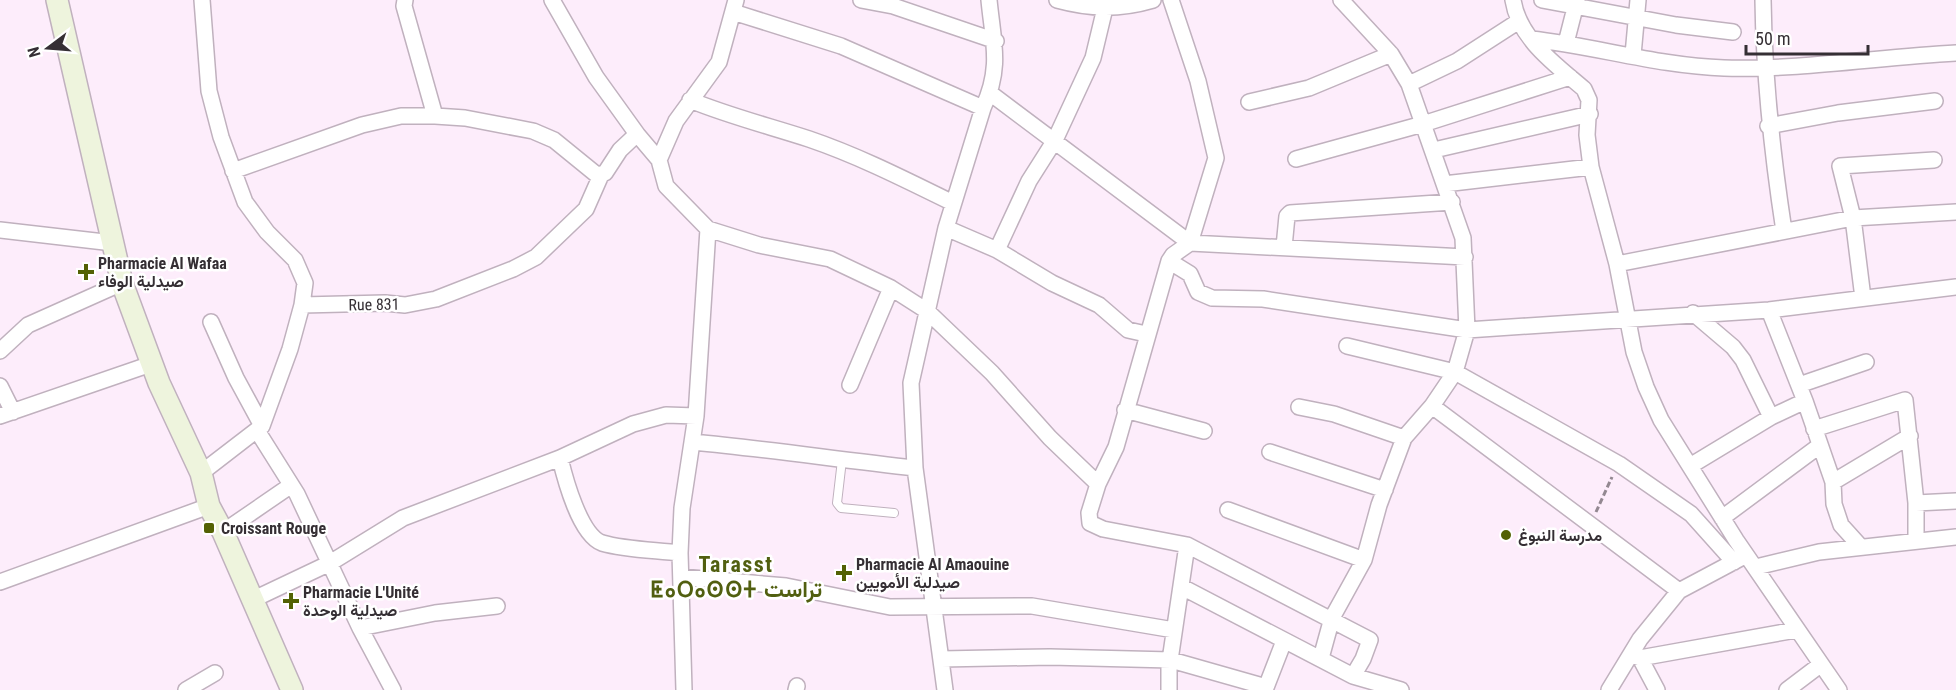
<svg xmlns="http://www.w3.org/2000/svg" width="1956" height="690" font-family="'Roboto Condensed',Vazirmatn,'Noto Sans Tifinagh',sans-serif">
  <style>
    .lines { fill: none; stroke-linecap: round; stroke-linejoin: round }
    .lane-casing { stroke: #c0b1be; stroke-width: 10 }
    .street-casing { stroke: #c0b1be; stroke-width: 18 }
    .secondary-casing { stroke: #c0b1be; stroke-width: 24 }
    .path { stroke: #938891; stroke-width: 3; stroke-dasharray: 6 3; stroke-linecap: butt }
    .lane { stroke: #fff; stroke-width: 8 }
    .street { stroke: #fff; stroke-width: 15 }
    .secondary { stroke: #eef4dd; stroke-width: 21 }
    .poi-dot { fill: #536104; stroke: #fff; stroke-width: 2 }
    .labels { text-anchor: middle; stroke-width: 5; stroke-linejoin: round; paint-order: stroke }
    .poi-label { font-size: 16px; font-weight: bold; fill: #352f34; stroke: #fff; text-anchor: start }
    .street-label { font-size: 16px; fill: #352f34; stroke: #fff }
    .district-label { font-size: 22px; font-weight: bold; letter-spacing: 1.5px; fill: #515f10; stroke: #fff }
  </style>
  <rect width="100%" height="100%" fill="#fdedfb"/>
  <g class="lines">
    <g class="lane-casing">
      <path id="lane" d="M842,460l-5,43 4,5 53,5"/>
    </g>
    <g class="street-casing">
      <path id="street" d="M202,0l7,91 12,46 24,65 22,30 28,28 10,23 -3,22
        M405,0l-1,6 31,110
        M552,0l44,77 41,57
        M736,0l-17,62 -43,59 -17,39 7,26 42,43 51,16 71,14 61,29 36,23 65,62 58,65 48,46
        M861,0l32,6 103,35
        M1057,0c33,9 62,10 96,0
        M1513,0c6,39 42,64 71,89l5,11 -2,35 4,32 26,97 17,88 12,35 15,33 75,120 103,150
        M1542,0l134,25 57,7
        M1763,0c1,78 9,153 21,231
        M733,12l108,34 142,62
        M1531,39c64,7 128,27 193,29 77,2 155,-11 232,-15
        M1566,43l11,-43
        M1633,55l5,-55
        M1409,84l48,-23 62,-40
        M990,93l200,150 275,14
        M690,100c39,16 79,26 119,39 50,17 97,41 144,64
        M1249,102l60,-14 82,-34
        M1768,126l70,-13 97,-12
        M1434,150l156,-36
        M1296,159l127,-35 147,-47
        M233,171l129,-46 39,-9h34l30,2 68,13 21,9 43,35 8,-2 15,-23 17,-16 22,26
        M1444,184l147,-17
        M946,228l51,22 55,33 47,22 29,25 18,4
        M0,230l113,13
        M1284,247l3,-31 3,-3 162,-11
        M997,250l32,-69 26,-41 38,-82 12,-50
        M1169,261l21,13 8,18 14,6 51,1 204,31 302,-20 187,-23
        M1617,264l236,-46 103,-6
        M1863,298l-10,-80 -13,-52 94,-6
        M1769,310l36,91 28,81 1,22 7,21 19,21
        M1693,313l40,34 10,13 28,57
        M211,322l25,56 26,48
        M1347,346l108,26 164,92 72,50 43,48
        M0,351l28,-26 94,-42
        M850,385l41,-97
        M1799,385l67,-23
        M0,386l13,26
        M1432,406l247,185
        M1299,407l35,7 70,24
        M1125,410l79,21
        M0,416l151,-52
        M1814,429l91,-29 11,103v38
        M258,432l39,62 63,134 33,62
        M693,442c74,7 148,18 222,26
        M1270,452l115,38
        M560,458c5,21 20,77 42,85 24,7 54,7 78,10
        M1690,466l81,-49 34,-16
        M201,473l61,-47 28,-77 12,-44 83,-2 20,2 31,-6 77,-30 23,-12 50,-48 15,-34
        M1833,482l77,-46
        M1916,503l40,-2
        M1228,510l136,50
        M1722,518l97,-72
        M223,532l67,-46
        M1187,545l183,95 -7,19 -10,17
        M1756,567l63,-15 137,-15
        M681,577l105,9 104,21 142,-1 142,24
        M0,582l209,-76
        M1182,587l171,89 48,14
        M252,600l78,-37 73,-45 157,-60 73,-34 33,-9 30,1
        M360,628l75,-15 62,-7
        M1631,655l9,3 156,-28
        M1321,658l11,-40 32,-58 15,-55 25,-67 28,-32 23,-34 12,-42 -4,-92 -54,-154 -18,-30 -50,-54
        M1640,658l17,32
        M941,659l109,-2 121,3 95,27
        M186,690l29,-17
        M684,690l-4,-137 2,-45 14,-92 12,-187
        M796,690l1,-4
        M945,690l-30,-222 -4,-85 35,-155 37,-120c19,-41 10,-66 6,-108
        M1169,690v-23l18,-122 -84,-16 -13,-6 -1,-10 9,-29 18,-37 53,-186 4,-6 17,-12 26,-85 -18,-77 -27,-81
        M1265,690l19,-49
        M1609,690l31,-51 39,-48 62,-33
        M1787,690l33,-25"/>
    </g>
    <g class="secondary-casing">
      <path id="secondary" d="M57,0l65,283 37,100 42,90 8,33 14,26 69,158"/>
    </g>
    <path class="path" d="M1596,512l16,-35"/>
    <use href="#lane" class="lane"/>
    <use href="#street" class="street"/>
    <use href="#secondary" class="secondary"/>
  </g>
  <g class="poi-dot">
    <path d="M83 263h6v6h6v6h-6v6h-6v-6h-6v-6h6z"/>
    <rect x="203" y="522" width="12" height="12" rx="3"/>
    <circle cx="1506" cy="535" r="6"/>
    <path d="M841 564h6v6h6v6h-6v6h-6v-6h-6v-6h6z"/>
    <path d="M288 592h6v6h6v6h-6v6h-6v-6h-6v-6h6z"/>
  </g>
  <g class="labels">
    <g class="poi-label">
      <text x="98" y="269">Pharmacie Al Wafaa<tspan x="98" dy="18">صيدلية الوفاء</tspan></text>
      <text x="221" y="534">Croissant Rouge</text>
      <text x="1518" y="541">مدرسة النبوغ</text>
      <text x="856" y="570">Pharmacie Al Amaouine<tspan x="856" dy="18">صيدلية الأمويين</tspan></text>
      <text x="303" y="598">Pharmacie L'Unité<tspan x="303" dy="18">صيدلية الوحدة</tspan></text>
    </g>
    <g class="street-label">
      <text transform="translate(374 304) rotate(-1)" y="6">Rue 831</text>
    </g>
    <g class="district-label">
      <text x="736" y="572">Tarasst<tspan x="736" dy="25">ⵟⴰⵔⴰⵙⵙⵜ تراست</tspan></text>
    </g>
  </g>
  <g transform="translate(48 48) rotate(254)" stroke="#ffffff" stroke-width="4.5" paint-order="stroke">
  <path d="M0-4.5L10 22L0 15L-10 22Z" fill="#352f34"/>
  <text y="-9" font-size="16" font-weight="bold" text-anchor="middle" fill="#352f34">N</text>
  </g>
  <path d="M1746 45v9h122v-9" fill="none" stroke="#352f34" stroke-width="3"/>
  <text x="1755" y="45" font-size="18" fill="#352f34" stroke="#ffffff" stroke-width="4.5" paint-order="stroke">50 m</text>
</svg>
